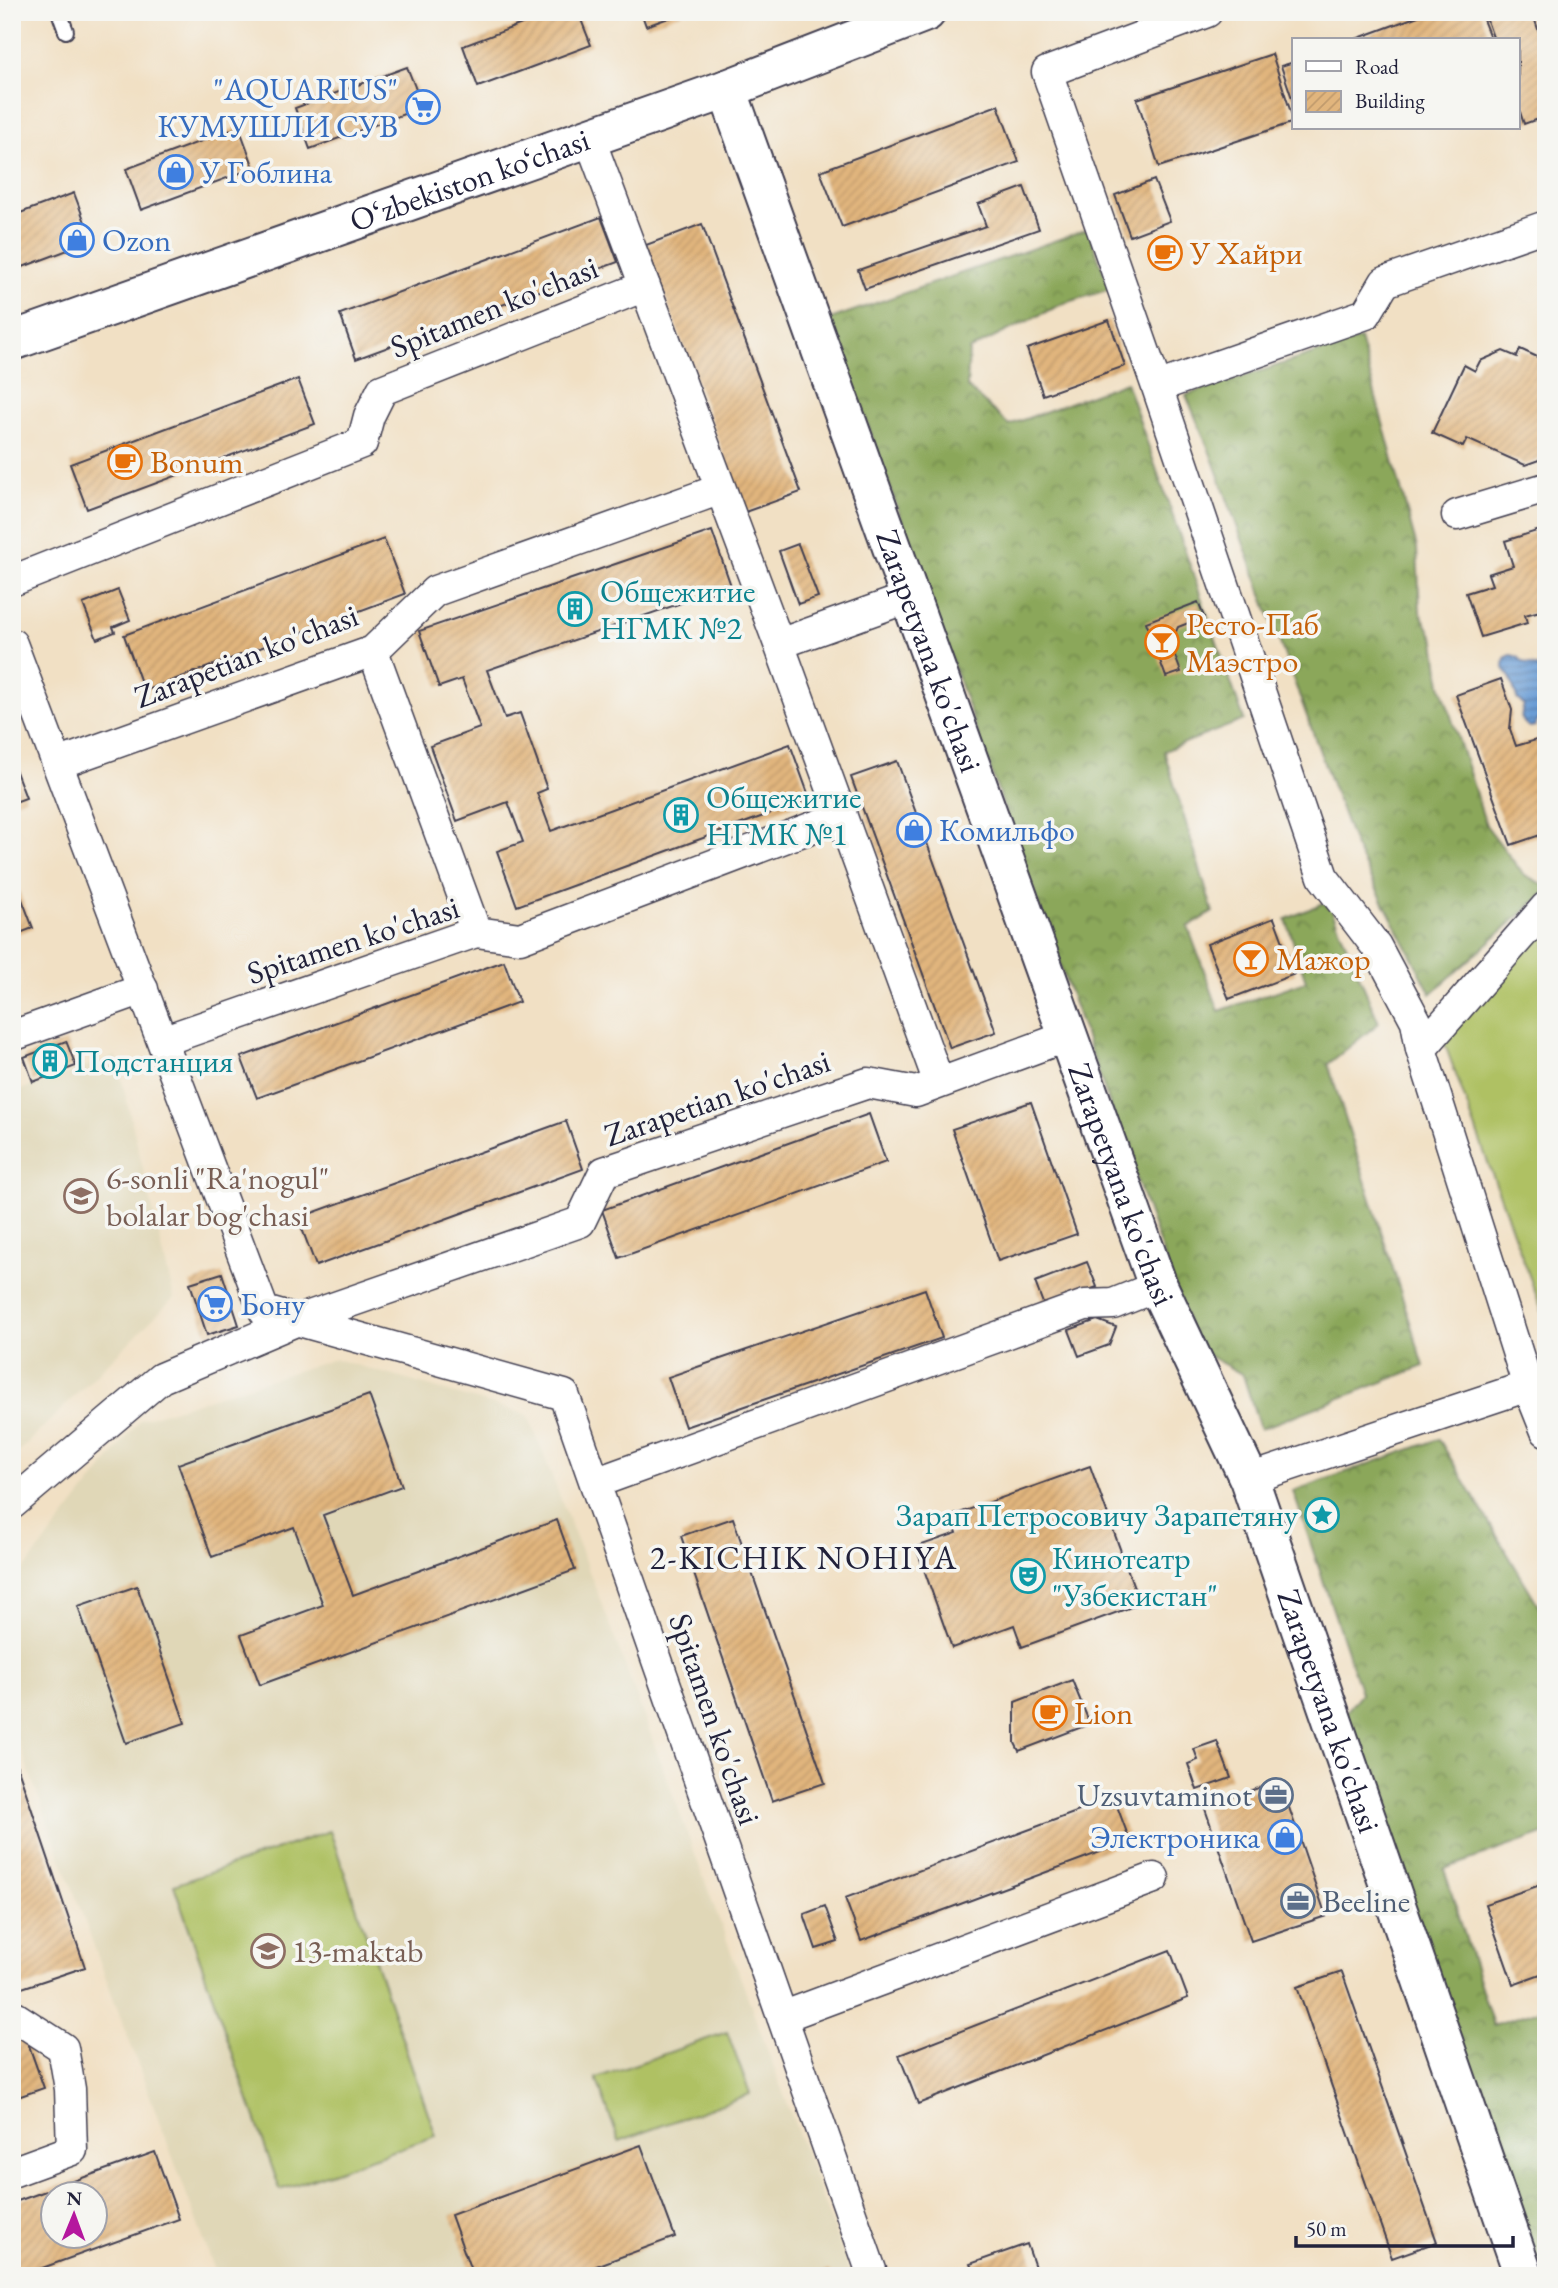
<svg xmlns="http://www.w3.org/2000/svg" width="1558" height="2288" font-family="'EB Garamond',serif">
  <style>
    .built { fill: #e0d7b7 }
    .grass { fill: #afc164; stroke: #687250; stroke-width: 2 }
    .forest { fill: url(#forest-crowns); stroke: #56644a; stroke-width: 2 }
    .water { fill: url(#water-rules); stroke: #466088; stroke-width: 2 }
    .building { fill: url(#building-hatch); fill-rule: evenodd }
    .lines { fill: none; stroke-linecap: round; stroke-linejoin: round }
    .lane-casing { stroke: #413e50; stroke-width: 18 }
    .street-casing { stroke: #413e50; stroke-width: 33 }
    .secondary-casing { stroke: #413e50; stroke-width: 42 }
    .lane { stroke: #fff; stroke-width: 14 }
    .street { stroke: #fff; stroke-width: 30 }
    .secondary { stroke: #fff; stroke-width: 38 }
    .labels { text-anchor: middle; stroke-width: 7; stroke-linejoin: round; paint-order: stroke }
    .shop-label { font-size: 32px; fill: #366cbe; stroke: #f6f6f2; text-anchor: start }
    .street-label { font-size: 32px; fill: #22223b; stroke: #f6f6f2 }
    .food-label { font-size: 32px; fill: #c56008; stroke: #f6f6f2; text-anchor: start }
    .culture-label { font-size: 32px; fill: #0d838f; stroke: #f6f6f2; text-anchor: start }
    .education-label { font-size: 32px; fill: #785e54; stroke: #f6f6f2; text-anchor: start }
    .service-label { font-size: 32px; fill: #4e5e75; stroke: #f6f6f2; text-anchor: end }
    .neighbourhood-label { font-size: 33px; letter-spacing: 2px; fill: #22223b; stroke: #f6f6f2 }
  </style>
  <defs>
    <pattern id="forest-crowns" width="20" height="18" patternUnits="userSpaceOnUse" patternTransform="scale(1.75)"><rect width="20" height="18" fill="#8ba75a"/><path d="M2 6a3 3 0 1 1 6 0M12 15a3 3 0 1 1 6 0" fill="none" stroke="#71884c"/></pattern>
    <pattern id="water-rules" width="6" height="5" patternUnits="userSpaceOnUse" patternTransform="scale(1.75)"><rect width="6" height="5" fill="#6b9dd5"/><path d="M0 2.5h6" fill="none" stroke="#5880ae"/></pattern>
    <pattern id="building-hatch" width="6" height="6" patternUnits="userSpaceOnUse" patternTransform="scale(1.75)"><rect width="6" height="6" fill="#e1b57d"/><path d="M-1 1l2-2M0 6l6-6M5 7l2-2" fill="none" stroke="#c19b6d"/></pattern>
  </defs>
  <rect width="100%" height="100%" fill="#f6f6f2"/>
  <filter id="ink" filterUnits="userSpaceOnUse"><feTurbulence type="fractalNoise" baseFrequency=".0143" numOctaves="2"/><feDisplacementMap in="SourceGraphic" scale="14" xChannelSelector="R" yChannelSelector="G"/><feConvolveMatrix kernelMatrix="1 2 1 2 8 2 1 2 1" color-interpolation-filters="sRGB"/></filter>
  <filter id="wash" filterUnits="userSpaceOnUse"><feTurbulence type="fractalNoise" baseFrequency=".00686" numOctaves="4" result="noise"/><feDisplacementMap in="SourceGraphic" scale="28" xChannelSelector="R" yChannelSelector="G"/><feGaussianBlur stdDeviation="1.57" result="paint"/><feColorMatrix in="noise" values="0 0 0 0 0 0 0 0 0 0 0 0 0 0 0 0 0 1.4 0 .05"/><feComposite in="paint" operator="in"/></filter>
  <g filter="url(#wash)">
    <rect width="100%" height="100%" fill="#f1e0c4"/>
    <path class="built" d="M116,1056l58,242 -162,160v-365z
      M335,1359l193,56 82,210 241,651h-634l-205,-550v-141l128,-165z"/>
    <path class="grass" d="M1546,926v396l-103,-283z
      M330,1831l106,305 -156,54 -106,-305z
      M727,2032l23,62 -131,47 -23,-63z"/>
    <path class="forest" d="M1088,229l22,60 -48,15 -93,46 -2,37 42,38 117,-43 118,338 -80,31 49,161 -25,15 31,84 87,-30 -20,-62 42,-18 51,122 -51,41 96,302 -164,63 -17,-54 -46,-26 -367,-1030z
      M1360,339l57,209 3,64 15,29 6,44 45,140 37,49 23,12v6l-115,102 -76,-147 -147,-400 -22,-52z
      M1439,1439l107,179v215l-102,36 49,156 53,-17v268h-7l-202,-552 24,-31 -68,-202z"/>
    <path class="water" d="M1511,655l7,2 6,6 22,7v46l-6,1 -5,9 -6,1c-9,-7 -9,-11 -5,-22l-7,-6 -6,-20 -7,-11 1,-10z"/>
    <g id="blocks">
      <path class="building" d="M554,12h24l13,33 -113,42 -15,-41z
        M641,12h41l1,1 -37,13z
        M1429,12h51l11,28h-138z
        M1484,12h48l14,40v64l-22,8 -6,-18v-66h-24z
        M1272,54l22,68 -135,45 -22,-68z
        M1294,62v39h-1l-12,-35z
        M407,67l16,40 -113,42 -15,-41z
        M998,105l21,57 -177,65 -22,-56z
        M239,127l15,41 -113,42 -15,-41z
        M1154,180l16,41 -40,15 -15,-41z
        M1024,187l15,42 -174,60 -7,-19 128,-44 -8,-22z
        M74,193l18,48 -80,30v-55z
        M601,217l17,45 -262,97 -16,-45z
        M702,224l99,268 -56,20 -99,-267z
        M1109,320l16,46 -82,29 -16,-46z
        M1520,349l26,12v85l-7,14 -14,5 -58,-26 -4,8 -31,-14 32,-68 11,6 5,-10 23,-10 14,6z
        M298,379l17,45 -228,85 -17,-45z
        M1546,528v100l-6,-17 -15,4 2,8 -46,14 -15,-44 26,-8 -4,-11 25,-8 -8,-25z
        M712,531l19,55 -244,84 18,48 15,-5 27,76 -10,4 14,38 239,-87 20,55 -293,107 -20,-55 26,-9 -15,-40 -51,19 -27,-75 50,-18 -18,-49 -23,8 -20,-56z
        M384,539l21,55 -261,97 -20,-56z
        M798,544l20,53 -20,7 -19,-53z
        M118,590l12,30 -17,7 2,5 -18,7 -14,-35z
        M1198,602l6,15 -26,10 -5,11 -2,7 10,27 -15,5 -20,-55z
        M1501,679l11,31 -2,19 6,17 30,-9v96l-35,12 -55,-150z
        M12,761l14,37 -14,5z
        M897,761l99,271 -46,16 -99,-271z
        M12,873l21,55 -21,8z
        M1274,918l21,56 -66,25 -22,-55z
        M504,961l15,41 -262,96 -16,-41z
        M66,1041l10,25 -43,16 -9,-25z
        M1031,1102l46,132 -79,27 -46,-132z
        M869,1114l17,48 -267,96 -17,-48z
        M566,1121l17,48 -267,97 -18,-48z
        M1087,1262l10,25 -53,19 -9,-24z
        M222,1273l17,52 -32,10 -17,-52z
        M925,1289l17,49 -257,89 -17,-50z
        M1097,1320l19,7 -7,18 -30,11 -10,-26z
        M369,1395l33,91 -79,29 30,80 204,-75 18,50 -315,115 -19,-50 82,-30 -29,-78 -82,30 -34,-93z
        M1090,1466l50,138 -118,43 -8,-22 -62,23 -36,-101 41,-14 -6,-17z
        M733,1518l92,265 -53,18 -91,-265z
        M137,1586l48,137 -59,20 -48,-137z
        M1072,1680l18,44 -71,27 -4,-8v-41z
        M1217,1741l14,37 -34,12 -9,-26 10,-4 -4,-11z
        M13,1754l72,213 -66,22 -7,-22z
        M1280,1781l46,135 -75,25 -47,-135z
        M1114,1798l16,43 -269,100 -16,-43z
        M1546,1883v89l-33,12 -28,-80z
        M825,1906l13,36 -22,7 -12,-35z
        M1170,1950l18,48 -270,106 -19,-49z
        M1342,1972l95,270 -45,16 -95,-271z
        M21,2023l23,65 -32,11v-73z
        M641,2145l34,92 -79,29 4,10h-127l-22,-61z
        M155,2152l24,67 -159,57h-8v-73zM52,2194h42v42h-42z
        M1027,2244l11,32h-63l-5,-12z
        M829,2270l3,6h-17v-1z"/>
    </g>
  </g>
  <g filter="url(#ink)">
    <use href="#blocks" fill-opacity="0" stroke="#413e50" stroke-width="2"/>
    <g class="lines">
      <g class="lane-casing">
        <path id="lane" d="M59,12l7,19"/>
      </g>
      <g class="street-casing">
        <path id="street" d="M1207,12l-160,60 110,315 166,490 53,69 40,75 5,28 107,337
          M589,137l190,507 160,439
          M1157,387l209,-73 19,-32 161,-56
          M1457,515l89,-27
          M12,581l350,-138 7,-27 13,-26 263,-104
          M12,644l252,667 300,84 309,881
          M779,644l131,-47
          M373,651l103,281
          M57,764l316,-113 62,-60 286,-102
          M12,1036l131,-47
          M162,1041l314,-109 44,6 322,-122
          M1421,1049l125,-142
          M1249,1479l279,-93 18,45
          M595,1483l490,-178 28,-1 45,-18
          M12,1504l149,-126 137,-58 282,-98 24,-50 264,-89 48,9 152,-56
          M12,2015l51,33 7,41 2,61 -60,22
          M782,2017l372,-139"/>
      </g>
      <g class="secondary-casing">
        <g id="secondary">
          <path id="s1" d="M727,89l431,1197 91,193 275,797"/>
          <path id="s2" d="M12,341l715,-252 199,-77"/>
        </g>
      </g>
      <use href="#lane" class="lane"/>
      <use href="#street" class="street"/>
      <use href="#secondary" class="secondary"/>
    </g>
  </g>
  <defs>
    <g id="supermarket-ring" transform="scale(1.75)"><circle r="9.5" fill="#f6f6f2" stroke="#3f7fe0" stroke-width="1.5"/><path d="M-6-5.5h2.5l.6 2H6L4.5 2H-2.5L-4.4-4H-6ZM-1.5 3.2a1.3 1.3 0 1 0 .1 0ZM3 3.2a1.3 1.3 0 1 0 .1 0Z" fill="#3f7fe0"/></g>
    <g id="shop-ring" transform="scale(1.75)"><circle r="9.5" fill="#f6f6f2" stroke="#3f7fe0" stroke-width="1.5"/><path d="M-5-2.5h2.3a2.7 3.5 0 0 1 5.4 0H5L5.5 6h-11ZM-1.5-2.5h3a1.5 2.3 0 0 0-3 0Z" fill="#3f7fe0"/></g>
    <g id="cafe-ring" transform="scale(1.75)"><circle r="9.5" fill="#f6f6f2" stroke="#e8710a" stroke-width="1.5"/><path d="M-5.5-4.5H6V0H3Q3 3.5 0 3.5H-2.5Q-5.5 3.5-5.5 0ZM3-3.2v2h1.7v-2ZM-6 4.5H4V6H-6Z" fill="#e8710a"/></g>
    <g id="building-ring" transform="scale(1.75)"><circle r="9.5" fill="#f6f6f2" stroke="#0f9aa8" stroke-width="1.5"/><path d="M-4-6H4V6H1V3H-1V6H-4ZM-2.5-4.3h1.7v1.8h-1.7ZM.8-4.3h1.7v1.8H.8ZM-2.5-1h1.7V.8h-1.7ZM.8-1h1.7V.8H.8Z" fill="#0f9aa8"/></g>
    <g id="bar-ring" transform="scale(1.75)"><circle r="9.5" fill="#f6f6f2" stroke="#e8710a" stroke-width="1.5"/><path d="M-6-5H6L.8 .8V4.5H3.5V6h-7V4.5H-.8V.8Z" fill="#e8710a"/></g>
    <g id="school-ring" transform="scale(1.75)"><circle r="9.5" fill="#f6f6f2" stroke="#8d6e63" stroke-width="1.5"/><path d="M0-5L7-2L0 1L-7-2ZM-4 1L0 2.5L4 1V4Q0 6-4 4Z" fill="#8d6e63"/></g>
    <g id="sight-ring" transform="scale(1.75)"><circle r="9.5" fill="#f6f6f2" stroke="#0f9aa8" stroke-width="1.5"/><path d="M0-6L1.8-2.2L6-1.7L2.9 1.2L3.7 5.4L0 3.3L-3.7 5.4L-2.9 1.2L-6-1.7L-1.8-2.2Z" fill="#0f9aa8"/></g>
    <g id="theatre-ring" transform="scale(1.75)"><circle r="9.5" fill="#f6f6f2" stroke="#0f9aa8" stroke-width="1.5"/><path d="M-5-5.5Q0-4 5-5.5V0Q5 5 0 6Q-5 5-5 0ZM-3.3-2.5H-1v1.5H-3.3ZM1-2.5H3.3v1.5H1ZM-2.8 1Q0 5.5 2.8 1Z" fill="#0f9aa8"/></g>
    <g id="office-ring" transform="scale(1.75)"><circle r="9.5" fill="#f6f6f2" stroke="#5c6f8a" stroke-width="1.5"/><path d="M-6-3h4V-5.5h4V-3h4V5H-6ZM-1-4.5V-3h2v-1.5ZM-6 0V1H6V0Z" fill="#5c6f8a"/></g>
  </defs>
  <g fill-rule="evenodd">
    <use href="#supermarket-ring" x="423" y="107"/>
    <use href="#shop-ring" x="176" y="172"/>
    <use href="#shop-ring" x="77" y="240"/>
    <use href="#cafe-ring" x="1165" y="253"/>
    <use href="#cafe-ring" x="125" y="462"/>
    <use href="#building-ring" x="575" y="609"/>
    <use href="#bar-ring" x="1162" y="642"/>
    <use href="#building-ring" x="681" y="815"/>
    <use href="#shop-ring" x="914" y="830"/>
    <use href="#bar-ring" x="1251" y="959"/>
    <use href="#building-ring" x="50" y="1061"/>
    <use href="#school-ring" x="81" y="1196"/>
    <use href="#supermarket-ring" x="215" y="1304"/>
    <use href="#sight-ring" x="1322" y="1515"/>
    <use href="#theatre-ring" x="1028" y="1576"/>
    <use href="#cafe-ring" x="1050" y="1713"/>
    <use href="#office-ring" x="1276" y="1795"/>
    <use href="#shop-ring" x="1285" y="1837"/>
    <use href="#office-ring" x="1298" y="1901"/>
    <use href="#school-ring" x="268" y="1951"/>
  </g>
  <g class="labels">
    <g class="shop-label">
      <text x="398" y="100" text-anchor="end">"AQUARIUS"<tspan x="398" dy="37">КУМУШЛИ СУВ</tspan></text>
      <text x="200" y="183">У Гоблина</text>
      <text x="102" y="251">Ozon</text>
      <text x="939" y="841">Комильфо</text>
      <text x="240" y="1315">Бону</text>
      <text x="1260" y="1848" text-anchor="end">Электроника</text>
    </g>
    <g class="street-label">
      <text dy="11" stroke="none"><textPath href="#s2" startOffset="485">O‘zbekiston ko‘chasi</textPath></text>
      <text transform="translate(494 307) rotate(-22)" y="11">Spitamen ko'chasi</text>
      <text dy="11" stroke="none"><textPath href="#s1" startOffset="597">Zarapetyana ko'chasi</textPath></text>
      <text transform="translate(246 656) rotate(-21)" y="11">Zarapetian ko'chasi</text>
      <text transform="translate(353 940) rotate(-18)" y="11">Spitamen ko'chasi</text>
      <text transform="translate(717 1098) rotate(-19)" y="11">Zarapetian ko'chasi</text>
      <text dy="11" stroke="none"><textPath href="#s1" startOffset="1164">Zarapetyana ko'chasi</textPath></text>
      <text dy="11" stroke="none"><textPath href="#s1" startOffset="1731">Zarapetyana ko'chasi</textPath></text>
      <text transform="translate(715 1719) rotate(71)" y="11">Spitamen ko'chasi</text>
    </g>
    <g class="food-label">
      <text x="1190" y="264">У Хайри</text>
      <text x="150" y="473">Bonum</text>
      <text x="1186" y="635">Ресто-Паб<tspan x="1186" dy="37">Маэстро</tspan></text>
      <text x="1276" y="970">Мажор</text>
      <text x="1074" y="1724">Lion</text>
    </g>
    <g class="culture-label">
      <text x="600" y="602">Общежитие<tspan x="600" dy="37">НГМК №2</tspan></text>
      <text x="706" y="808">Общежитие<tspan x="706" dy="37">НГМК №1</tspan></text>
      <text x="74" y="1072">Подстанция</text>
      <text x="1298" y="1526" text-anchor="end">Зарап Петросовичу Зарапетяну</text>
      <text x="1052" y="1569">Кинотеатр<tspan x="1052" dy="37">"Узбекистан"</tspan></text>
    </g>
    <g class="education-label">
      <text x="106" y="1189">6-sonli "Ra'nogul"<tspan x="106" dy="37">bolalar bog'chasi</tspan></text>
      <text x="292" y="1962">13-maktab</text>
    </g>
    <g class="service-label">
      <text x="1252" y="1806">Uzsuvtaminot</text>
      <text x="1322" y="1912" text-anchor="start">Beeline</text>
    </g>
    <g class="neighbourhood-label">
      <text x="804" y="1569">2-KICHIK NOHIYA</text>
    </g>
  </g>
  <rect width="1558" height="2288" fill="none" stroke="#f6f6f2" stroke-width="42"/>
  <rect x="1292" y="38" width="228" height="91" fill="#f6f6f2" stroke="#a1a1a9" stroke-width="2"/>
  <rect x="1306" y="61" width="35" height="10" fill="#ffffff" stroke="#a1a1a9" stroke-width="2"/>
  <text x="1355" y="74" font-size="21" fill="#22223b">Road</text>
  <rect x="1306" y="91" width="35" height="21" fill="url(#building-hatch)" stroke="#a1a1a9" stroke-width="2"/>
  <text x="1355" y="108" font-size="21" fill="#22223b">Building</text>
  <g transform="translate(74 2215) rotate(1)"><circle r="33" fill="#f6f6f2" stroke="#a1a1a9" stroke-width="2"/>
  <path d="M0-5L12 26L0 18L-12 26Z" fill="#b5179e"/>
  <text y="-10" font-size="19" font-weight="bold" text-anchor="middle" fill="#22223b">N</text>
  </g>
  <path d="M1296 2236v10h217v-10" fill="none" stroke="#22223b" stroke-width="3.5"/>
  <text x="1306" y="2236" font-size="21" fill="#22223b" stroke="#f6f6f2" stroke-width="5" paint-order="stroke">50 m</text>
</svg>
